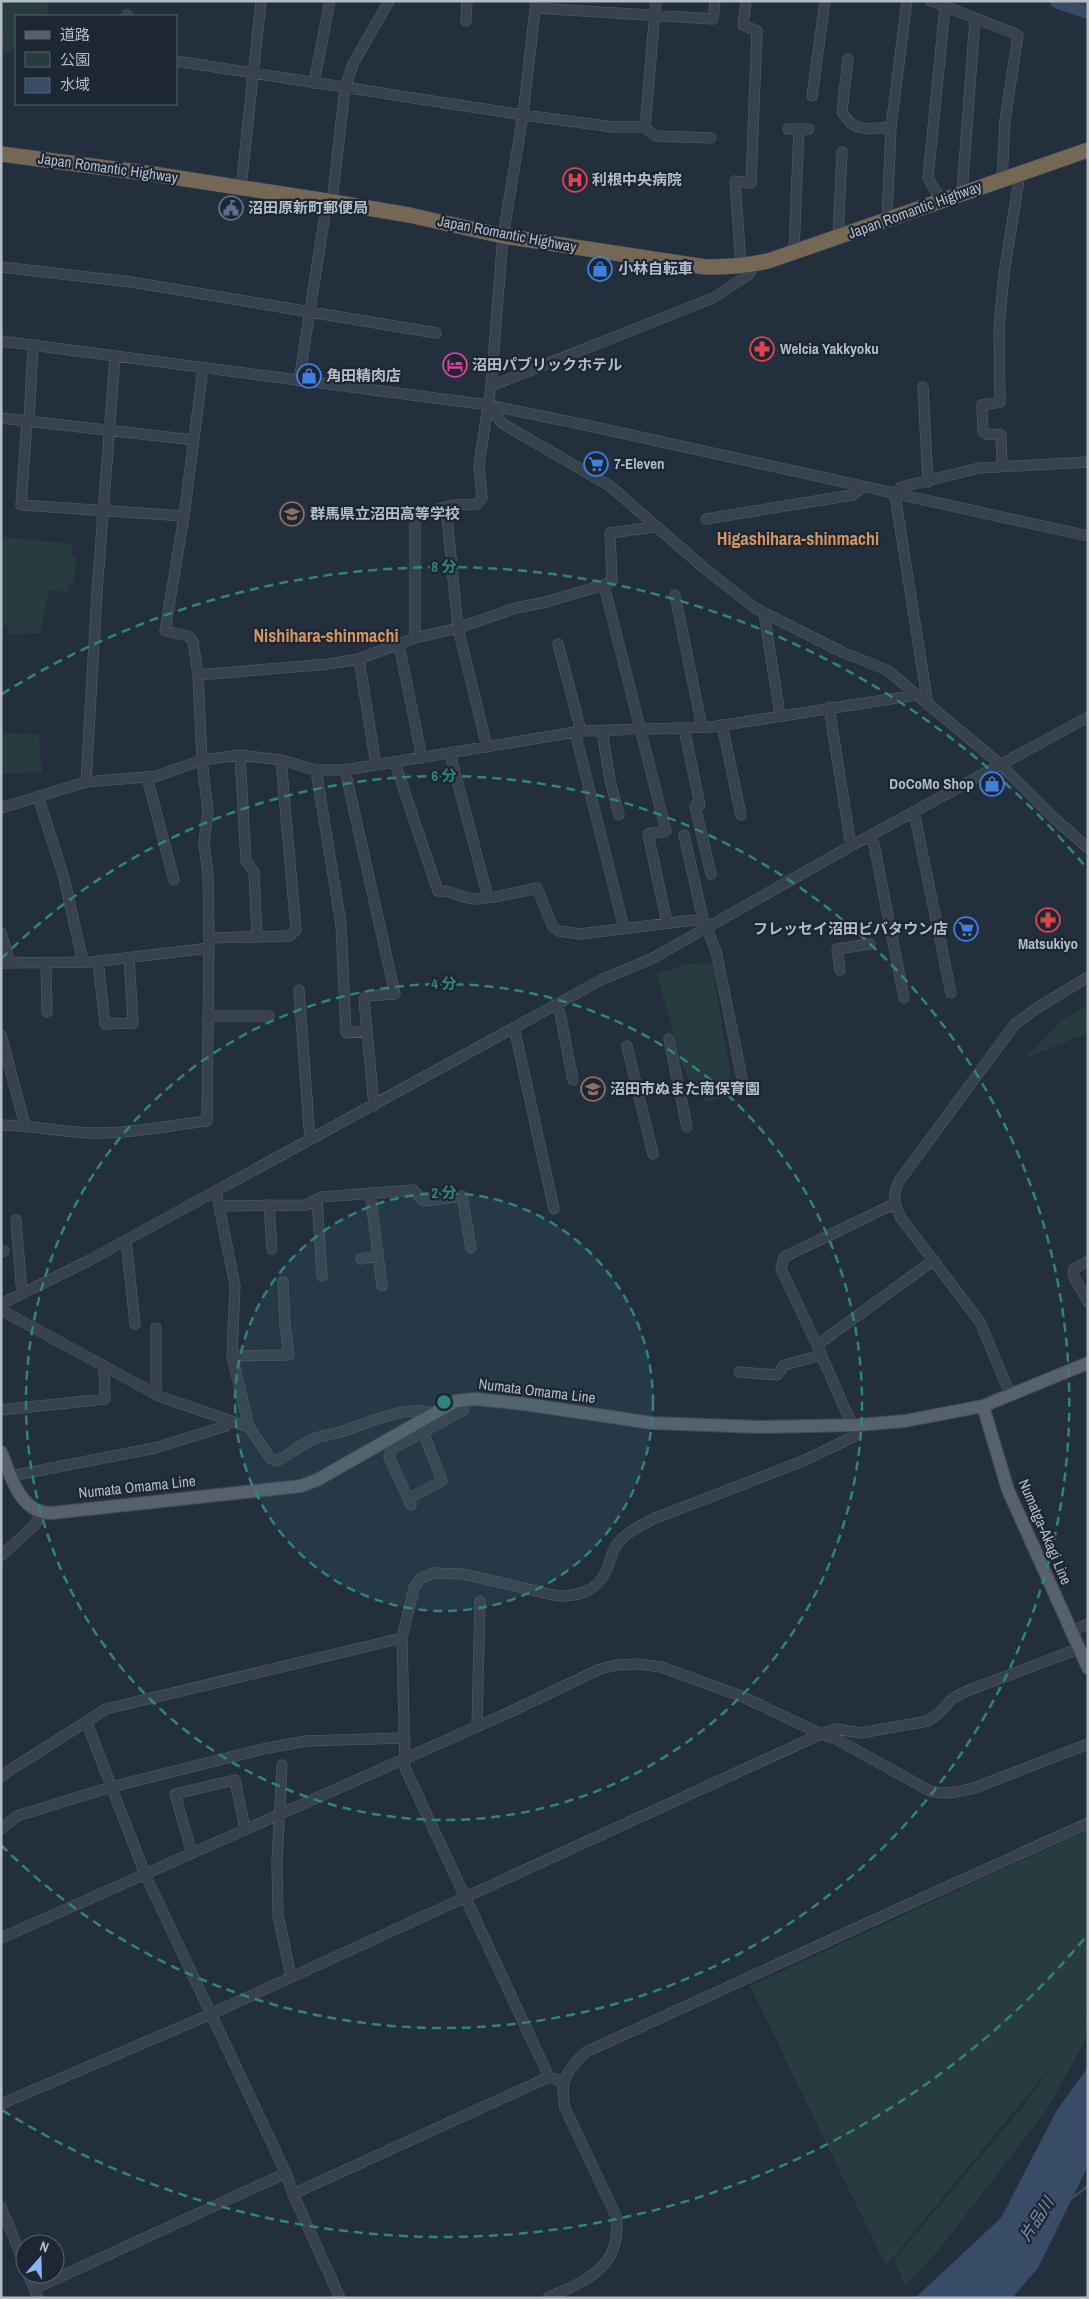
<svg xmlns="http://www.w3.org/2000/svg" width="1089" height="2299" font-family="'Archivo Narrow','Noto Sans JP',sans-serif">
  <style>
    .green { fill: #263c3f }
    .water { fill: #394c67 }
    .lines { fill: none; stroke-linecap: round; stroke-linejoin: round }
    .stream { stroke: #394c67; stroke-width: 2.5 }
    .river { stroke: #394c67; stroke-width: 16 }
    .minor-casing { stroke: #565f6c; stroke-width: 11 }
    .major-casing { stroke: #414a57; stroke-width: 14 }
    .highway-casing { stroke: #434c59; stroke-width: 16 }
    .minor { stroke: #38414e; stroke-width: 10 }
    .major { stroke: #56606e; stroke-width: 12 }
    .highway { stroke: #746855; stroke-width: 15 }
    .ring { fill: none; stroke: #308480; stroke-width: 2.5; stroke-dasharray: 9 6 }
    .labels { text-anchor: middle; stroke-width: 4.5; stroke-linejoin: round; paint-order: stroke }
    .street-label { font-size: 15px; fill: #b4bcc9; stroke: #1d2633 }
    .poi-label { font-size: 15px; font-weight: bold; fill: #b4bcc9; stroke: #1d2633; text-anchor: start }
    .water-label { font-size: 16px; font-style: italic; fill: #7c92b1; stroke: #1d2633 }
    .quarter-label { font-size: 18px; font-weight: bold; fill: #d59563; stroke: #1d2633 }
    .centre { fill: #308480; stroke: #1d2633; stroke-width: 2.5 }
    .ring-label { font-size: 15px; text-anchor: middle; font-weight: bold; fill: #308480; stroke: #1d2633; stroke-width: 4.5; stroke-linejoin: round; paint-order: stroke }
  </style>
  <rect width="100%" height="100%" fill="#242f3e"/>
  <path class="green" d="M1,1h45l2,8 -2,7h-30v32h-2l-2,5 -8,-1 -1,6z
    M1,537l72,7 -2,13h5l-2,26 -5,1 -1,8 -19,-2 -9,43 -33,1 1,-8 -7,-1z
    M1,733l38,2 3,37 -41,2z
    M712,963l18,110 -8,25 -15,4 -13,-12 -11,-23 -26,-93 29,-10z
    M1088,1005v28l-65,26 39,-39z
    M1088,1830v179l-14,27 14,-24v23l-40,73 -107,139 -36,39 -11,-26 130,-155 37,-50 -175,211 -136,-280z"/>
  <path class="water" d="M1088,2067v99l-50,102 -26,30h-97l86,-80 56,-108z"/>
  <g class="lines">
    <path class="stream" d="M1071,2199l17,-13"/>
    <path class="river" d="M1058,1l30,10"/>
    <g class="minor-casing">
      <path id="minor" d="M931,1l87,34 -13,85 -3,60
        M1083,1l5,2
        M535,8l178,11 2,-18
        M127,16v-1
        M466,21l1,-20
        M848,59l-6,53c11,21 28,17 49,15
        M176,61l347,54 90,12h32l10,9 56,2
        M314,83l16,-82
        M812,96l13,-95
        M645,127l11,-126
        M788,129h21
        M241,188l20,-187
        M962,193l13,-174
        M941,200l-13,-22 17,-171
        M332,202l13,-114 8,-24 36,-63
        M887,219l4,-92 16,-126
        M838,238l4,-86
        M794,251l5,-122
        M741,266l-6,-85 16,2 6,-152 -14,-6 3,-24
        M1,267l130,15 305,51
        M1,341l487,64 102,21 498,110
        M299,381l28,-180
        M491,386l222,-88 35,-23 7,-10
        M923,387l5,95
        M488,405l15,19 107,62 94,82 51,40 87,44 45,18 113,94 55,55 33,29
        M1,418l193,22
        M27,421l-6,84 163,11
        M29,422l4,-77
        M1002,467l-1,-32 -15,-1 -3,-2 -1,-27 18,-3 -1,-75 5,-53 16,-101
        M446,507l12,121 29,119
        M706,519l146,-24 11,-8
        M604,585l62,246 -18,3 19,89
        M675,595l27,132
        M764,613l16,102
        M415,638v-120l2,-4 37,-9 23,-1 5,-6 -3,-33 12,-79 12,-150 20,-121 13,-114
        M558,644l23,87
        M399,645l23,113
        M359,659l17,106
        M198,675l131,-11 30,-5 56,-21 43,-10 58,-20 30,-6 58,-17 8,-4 -2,-48 45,-6
        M928,705l-33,-210 6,-8 78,-19 109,-6
        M829,707l22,139
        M722,725l19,90
        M684,728l16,77 -5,1 16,68
        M602,731l8,49 9,35
        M575,732l49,196
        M450,754l38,143
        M240,755l6,106 8,11 3,65
        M395,763l43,128c14,-1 25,8 39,8 20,-1 41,-7 60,-11l16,39 6,4 21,3 123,-15 13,32 28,137
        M316,770l25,154 5,109 21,-2
        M345,770l50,224 -28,2 -3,3 10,107
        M147,777l27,103
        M86,782l11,-190 18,-235
        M38,796l26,82 19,84
        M1,808l85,-26 71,-6 45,-16 38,-5 41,5 35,10h29l236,-39 131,-4 204,-32
        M914,812l37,181
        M684,835l19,84
        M869,836l5,8 30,154
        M1,933l9,30
        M209,938l80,-2 7,-6 -15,-170
        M98,961l7,63 28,-1 -4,-65
        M1,963l91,-1 117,-14
        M46,963l1,49
        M840,970l-3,-21 33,-5
        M299,990l11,150
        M555,1005l5,8 13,67
        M208,1016h61
        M514,1027l40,182
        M1,1035l24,90
        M669,1039l18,88
        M627,1046l26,108
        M1,1125c32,0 63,8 96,8 33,1 76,-8 110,-12l2,-183 -1,-63 -4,-32 4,-31 -6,-52 -4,-85 -5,-34 -5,-5 -23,-5 19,-115 19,-147
        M216,1191l19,94 -3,71 17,71
        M370,1193l12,93
        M317,1199l5,77
        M269,1205l3,44
        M219,1206l87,-1 16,-8 91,-7 11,11 38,-5 9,52
        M16,1220l6,74
        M126,1240l9,84
        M1,1251h3
        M361,1259l17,-3
        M1088,1261l-14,8 -1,6 15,27
        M1,1304l89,-44 511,-280 52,-22 198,-112 237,-129
        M1,1310l160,87 88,30 21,31 7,3c13,-6 24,-17 37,-22 9,-4 20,-5 30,-8 23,-8 67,-28 90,-17
        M156,1328v67
        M817,1345l-36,-76 3,-12 110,-53
        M232,1356l57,-1 -4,-30 -2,-43
        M739,1372l38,3 7,-10 37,-10
        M1010,1394l-30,-72 -79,-104c-7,-14 -9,-22 -2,-37l116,-157 22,-16 51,-31
        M1,1410l104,-11 -1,-31
        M852,1425l-35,-80 117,-85
        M11,1476l144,-28 71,-22 2,-5
        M408,1499l34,-18 -19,-49
        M411,1505l-22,-48 3,-8 72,-39 -1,-9
        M1,1556l34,-31 6,-12
        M1071,1631l17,-7
        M86,1721l59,153 141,299 7,21 47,104
        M477,1726l3,-125
        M282,1765l-5,98 1,52 13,61
        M1,1776l105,-67 296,-71
        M1,1829l16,-13 94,-29 152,-38 43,-8 99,-3
        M192,1853l-17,-59 60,-14 10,49
        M1,1938l509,-226 90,-43 17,-4 22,-1 22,3 80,29 80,38 15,5 94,52c15,4 29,1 44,-3l114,-44
        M549,2077l-144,-309 -3,-130 12,-50 6,-9 13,-6 30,1 95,22c21,0 38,-4 48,-25 4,-7 5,-18 10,-25 8,-13 24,-20 37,-27l150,-58 50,-24 5,-12
        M1,2104l210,-90 610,-280 15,-5 25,4 67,-12 10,-7 15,-16 14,-7 111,-42
        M293,2194l256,-117 15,5
        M1,2207l24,58
        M28,2274l10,24
        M34,2289l252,-116
        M548,2298c38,-18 75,-30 68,-82l-51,-108c-6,-26 2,-39 21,-56 168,-76 334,-154 502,-229"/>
    </g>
    <g class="major-casing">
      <path id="major" d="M983,1406l25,84 80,178
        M1,1452c10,24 19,62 51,61l249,-27 16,-6 139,-79 19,-2 49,5 128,19 109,4 97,-2 47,-4 78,-15 105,-43"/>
    </g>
    <g class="highway-casing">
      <path id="highway" d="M1,154l152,20 174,27 82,14 94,21 203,31c22,0 44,-1 65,-7l317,-110"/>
    </g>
    <use href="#minor" class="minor"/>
    <use href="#major" class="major"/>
    <use href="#highway" class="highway"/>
  </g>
  <circle cx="444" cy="1402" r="209" fill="#308480" fill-opacity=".12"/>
  <g class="ring">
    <circle cx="444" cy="1402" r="209"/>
    <circle cx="444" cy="1402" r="418"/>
    <path d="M1 959A626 626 0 1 1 1 1845"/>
    <path d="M1084 1939A835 835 0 0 1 2 2110M2 694A835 835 0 0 1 1084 865"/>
  </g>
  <defs>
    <g id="hospital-ring" transform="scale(1.25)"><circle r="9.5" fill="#1d2633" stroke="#e0444e" stroke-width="1.5"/><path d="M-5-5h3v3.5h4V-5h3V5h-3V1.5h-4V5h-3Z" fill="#e0444e"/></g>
    <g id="civic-ring" transform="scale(1.25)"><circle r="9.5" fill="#1d2633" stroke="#5c6f8a" stroke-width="1.5"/><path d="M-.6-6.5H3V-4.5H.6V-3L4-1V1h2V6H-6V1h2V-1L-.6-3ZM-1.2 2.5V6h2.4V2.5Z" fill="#5c6f8a"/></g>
    <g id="shop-ring" transform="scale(1.25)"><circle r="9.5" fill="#1d2633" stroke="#3f7fe0" stroke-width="1.5"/><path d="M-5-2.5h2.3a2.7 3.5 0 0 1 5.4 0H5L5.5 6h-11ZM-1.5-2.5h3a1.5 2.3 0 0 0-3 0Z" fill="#3f7fe0"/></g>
    <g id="pharmacy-ring" transform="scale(1.25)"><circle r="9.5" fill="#1d2633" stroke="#e0444e" stroke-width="1.5"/><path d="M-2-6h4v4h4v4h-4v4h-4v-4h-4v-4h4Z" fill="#e0444e"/></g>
    <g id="hotel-ring" transform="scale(1.25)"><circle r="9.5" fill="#1d2633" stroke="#d1479c" stroke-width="1.5"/><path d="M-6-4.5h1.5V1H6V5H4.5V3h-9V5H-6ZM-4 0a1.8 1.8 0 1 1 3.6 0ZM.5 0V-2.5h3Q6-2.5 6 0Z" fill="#d1479c"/></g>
    <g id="supermarket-ring" transform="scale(1.25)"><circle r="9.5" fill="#1d2633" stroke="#3f7fe0" stroke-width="1.5"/><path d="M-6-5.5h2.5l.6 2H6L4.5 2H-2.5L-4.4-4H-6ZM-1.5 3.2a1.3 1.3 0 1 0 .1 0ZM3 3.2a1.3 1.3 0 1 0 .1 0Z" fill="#3f7fe0"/></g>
    <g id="school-ring" transform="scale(1.25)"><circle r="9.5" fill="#1d2633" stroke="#8d6e63" stroke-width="1.5"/><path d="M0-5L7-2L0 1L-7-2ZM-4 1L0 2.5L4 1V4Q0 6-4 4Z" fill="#8d6e63"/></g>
  </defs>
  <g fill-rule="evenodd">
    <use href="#hospital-ring" x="575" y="180"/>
    <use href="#civic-ring" x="231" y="208"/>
    <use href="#shop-ring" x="600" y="269"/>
    <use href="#pharmacy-ring" x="762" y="349"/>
    <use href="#hotel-ring" x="455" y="365"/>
    <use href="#shop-ring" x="309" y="376"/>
    <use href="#supermarket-ring" x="596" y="464"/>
    <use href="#school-ring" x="292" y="514"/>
    <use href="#shop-ring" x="992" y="784"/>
    <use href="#pharmacy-ring" x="1048" y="920"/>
    <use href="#supermarket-ring" x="966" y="929"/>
    <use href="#school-ring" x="593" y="1089"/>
  </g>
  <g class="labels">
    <g class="street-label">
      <text transform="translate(108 168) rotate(8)" y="5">Japan Romantic Highway</text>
      <text transform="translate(915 210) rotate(-20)" y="5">Japan Romantic Highway</text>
      <text transform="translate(507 234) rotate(11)" y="5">Japan Romantic Highway</text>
      <text transform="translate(537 1391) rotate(7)" y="5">Numata Omama Line</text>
      <text transform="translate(137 1487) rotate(-6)" y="5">Numata Omama Line</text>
      <text transform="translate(1045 1532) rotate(67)" y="5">Numatga-Akagi Line</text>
    </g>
    <g class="poi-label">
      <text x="592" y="185">利根中央病院</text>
      <text x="248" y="213">沼田原新町郵便局</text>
      <text x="618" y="274">小林自転車</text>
      <text x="780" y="354">Welcia Yakkyoku</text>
      <text x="472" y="370">沼田パブリックホテル</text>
      <text x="326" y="381">角田精肉店</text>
      <text x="614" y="469">7-Eleven</text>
      <text x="310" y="519">群馬県立沼田高等学校</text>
      <text x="974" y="789" text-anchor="end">DoCoMo Shop</text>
      <text x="948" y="934" text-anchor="end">フレッセイ沼田ビバタウン店</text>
      <text x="1048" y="949" text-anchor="middle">Matsukiyo</text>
      <text x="610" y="1094">沼田市ぬまた南保育園</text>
    </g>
    <g class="water-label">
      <text transform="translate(1036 2219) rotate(-57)" y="6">片品川</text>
    </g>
    <g class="quarter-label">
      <text x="798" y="545">Higashihara-shinmachi</text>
      <text x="326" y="642">Nishihara-shinmachi</text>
    </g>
  </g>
  <circle cx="444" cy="1402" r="8" class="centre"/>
  <g class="ring-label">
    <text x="444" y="572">8 分</text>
    <text x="444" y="781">6 分</text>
    <text x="444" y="989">4 分</text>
    <text x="444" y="1198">2 分</text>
  </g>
  <rect width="1089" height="2299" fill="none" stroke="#b4bcc9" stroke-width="5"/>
  <rect x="15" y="15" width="162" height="90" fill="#1d2633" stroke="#59626f"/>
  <rect x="25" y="31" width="25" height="8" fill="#56606e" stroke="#59626f"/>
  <text x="60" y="40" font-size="15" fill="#b4bcc9">道路</text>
  <rect x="25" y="52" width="25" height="15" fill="#263c3f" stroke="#59626f"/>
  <text x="60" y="65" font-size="15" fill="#b4bcc9">公園</text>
  <rect x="25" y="78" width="25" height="15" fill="#394c67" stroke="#59626f"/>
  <text x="60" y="90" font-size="15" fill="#b4bcc9">水域</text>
  <g transform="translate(40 2259) rotate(20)"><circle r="24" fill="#1d2633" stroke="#59626f"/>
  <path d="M0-4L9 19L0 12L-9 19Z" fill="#8ab4f8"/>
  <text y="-8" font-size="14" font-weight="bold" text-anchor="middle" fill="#b4bcc9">N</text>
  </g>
</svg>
